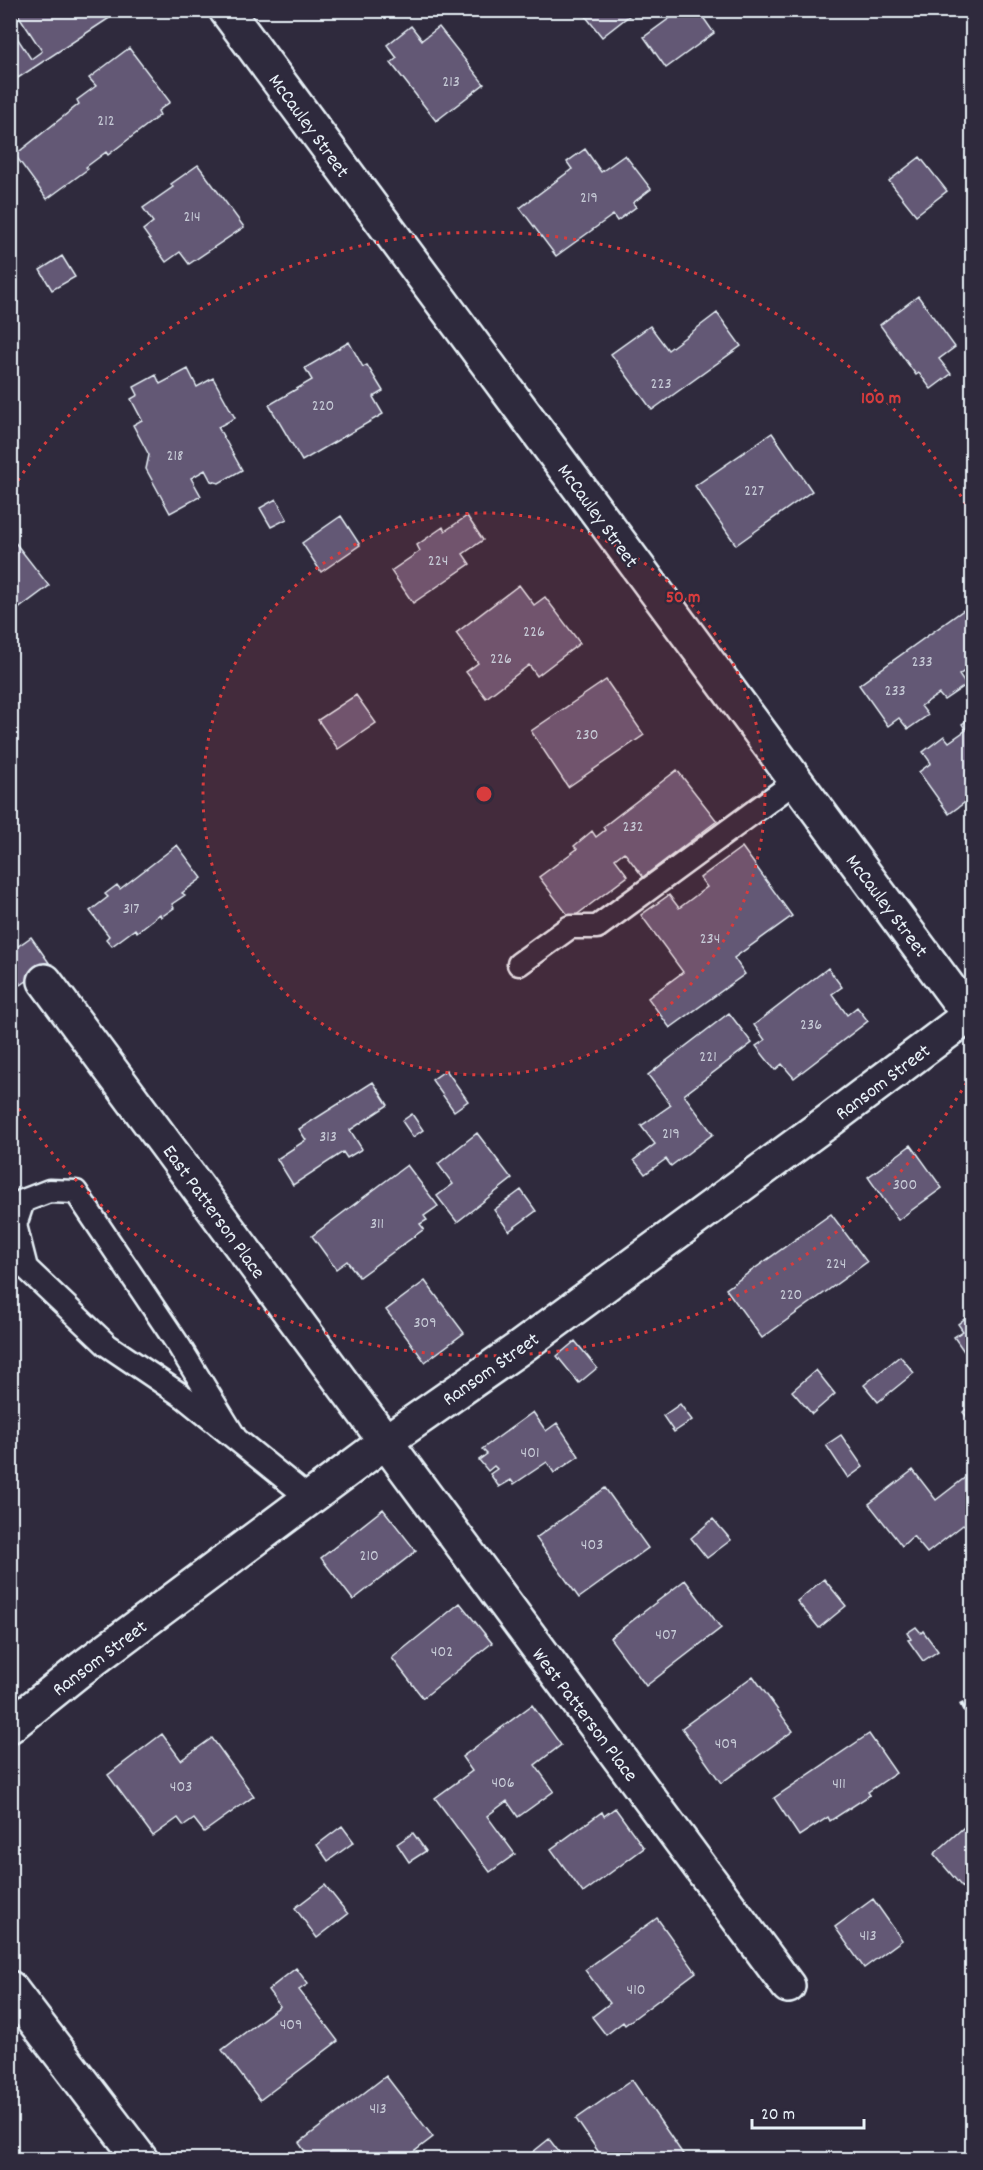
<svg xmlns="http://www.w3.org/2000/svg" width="983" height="2170" font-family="Dekko,sans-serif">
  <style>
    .building { fill: #645975; stroke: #e8f1f8; stroke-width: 1.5 }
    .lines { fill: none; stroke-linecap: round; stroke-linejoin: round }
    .service-casing { stroke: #e8f1f8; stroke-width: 27 }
    .minor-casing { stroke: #e8f1f8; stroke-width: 38 }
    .tertiary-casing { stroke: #e8f1f8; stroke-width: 38 }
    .service { stroke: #2f2a3d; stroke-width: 22 }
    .minor { stroke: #2f2a3d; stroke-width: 33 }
    .tertiary { stroke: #2f2a3d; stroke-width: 33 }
    .rail { stroke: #e8f1f8; stroke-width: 4.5; stroke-dasharray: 9 4.5; stroke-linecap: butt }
    .ring { fill: none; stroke: #d83c3d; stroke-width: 3; stroke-dasharray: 3 6 }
    .labels { text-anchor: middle; stroke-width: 4.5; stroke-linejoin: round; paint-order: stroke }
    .number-label { font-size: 16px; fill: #c7cbd7 }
    .street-label { font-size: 20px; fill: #e8f1f8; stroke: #2f2a3d }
    .centre { fill: #d83c3d; stroke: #2f2a3d; stroke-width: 3 }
    .ring-label { font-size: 18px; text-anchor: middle; font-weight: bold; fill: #d83c3d; stroke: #2f2a3d; stroke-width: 4.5; stroke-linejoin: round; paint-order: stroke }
  </style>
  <rect width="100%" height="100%" fill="#2f2a3d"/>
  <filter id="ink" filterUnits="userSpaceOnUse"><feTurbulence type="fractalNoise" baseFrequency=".0167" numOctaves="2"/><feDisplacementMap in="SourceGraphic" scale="12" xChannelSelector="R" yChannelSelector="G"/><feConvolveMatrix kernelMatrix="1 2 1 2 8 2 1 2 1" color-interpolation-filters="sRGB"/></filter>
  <g filter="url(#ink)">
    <path class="building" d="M15,10h92l4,7 -93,61 -8,-11v-31l4,-3 17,26 11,-8z
      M586,10h41l3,5 -28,22 -19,-24z
      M681,10h17l16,23 -48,35 -22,-31z
      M411,26l11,14 17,-13 45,57 -48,37 -45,-58 6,-5 -10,-13z
      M129,48l41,54 -12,9 2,4 -52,40 -2,-3 -20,15 2,2 -41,30 -32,-44 64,-51 -2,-4 19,-14 -7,-8z
      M585,149l16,23 24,-17 26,34 -18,14 3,4 -19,14 -4,-6 -57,41 -36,-48 52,-39 -5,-7z
      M920,157l27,34 -31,24 -27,-34z
      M198,165l46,62 -55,37 -9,-12 -14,10 -23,-32 10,-8 -10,-14 30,-21 -2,-3z
      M62,256l13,21 -23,13 -12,-20z
      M918,296l37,51 -16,12 12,15 -20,15 -12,-16 -3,2 -36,-50z
      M717,313l24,33 -89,64 -41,-56 39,-28 18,24z
      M349,342l14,25 4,-2 16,26 -10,6 10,17 -81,47 -33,-56 43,-25 -7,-12z
      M188,369l9,18 16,-9 22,40 -17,9 24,43 -23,13 -8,-2 -6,-11 -14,8 10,18 -31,17 -24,-44 3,-14 -16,-30 9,-5 -11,-21 7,-4 -4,-8 22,-12 4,9z
      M772,433l40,58 -76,54 -41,-59z
      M276,499l11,20 -16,8 -11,-19z
      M341,516l19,29 -39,27 -19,-29z
      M467,516l16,24 -20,14 7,10 -57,39 -22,-32 29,-20 -3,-6 26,-18 2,4z
      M10,536l39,50 -39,29z
      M519,585l15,20 11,-8 35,46 -43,33 -8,-11 -43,33 -20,-26 12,-9 -22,-30z
      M972,604v62l-13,9 7,10 -22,15 -5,-6 -18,12 7,9 -20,14 -9,-11 -11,8 -29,-41z
      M606,680l38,55 -76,52 -37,-56z
      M356,695l20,28 -38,26 -20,-29z
      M972,717v80l-23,17 -30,-42 12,-9 -8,-11 21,-16 5,6 17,-12 -4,-6z
      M677,770l40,51 -74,56 -19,-25 -9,7 13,17 -57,43 -32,-42 38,-28 -3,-3 18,-15 4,6 9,-7 -2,-3z
      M177,845l25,33 -20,15 3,2 -13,9 2,4 -13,9 -1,-3 -23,18 -2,-3 -23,17 -6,-7 3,-3 -19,-25 18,-14 -3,-3 12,-9 3,4z
      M742,847l50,69 -58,42 11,16 -75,54 -22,-30 35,-26 -42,-57 28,-20 10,13 28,-21 -7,-9z
      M31,937l19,27 -29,21 -11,-15v-18z
      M828,968l14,19 -10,7 15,21 10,-8 11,14 -74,57 -12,-14 -7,6 -19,-24 9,-6 -11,-15z
      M729,1013l23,30 -68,52 29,39 -42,32 -5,-7 -21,15 -11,-14 21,-16 -14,-18 30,-21 -23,-30z
      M446,1070l22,31 -14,10 -22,-31z
      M373,1082l15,23 -38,25 12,19 -15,9 -4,-6 -50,33 -16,-26 29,-19 -7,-11z
      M412,1114l11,16 -10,7 -11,-16z
      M477,1133l35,46 -55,43 -20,-26 16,-12 -15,-20z
      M911,1145l31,43 -44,32 -30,-43z
      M407,1165l31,41 -14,10 3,4 -7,4 4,5 -65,48 -12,-16 -11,8 -24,-33z
      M521,1190l15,21 -27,20 -15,-21z
      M831,1214l36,48 -105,76 -36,-49z
      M425,1281l39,52 -39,29 -39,-52z
      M972,1313v44l-2,3 -16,-23 9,-6 -5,-7z
      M575,1341l22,27 -18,15 -22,-27z
      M900,1356l14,17 -36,29 -14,-17z
      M816,1370l19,24 -23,20 -20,-23z
      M680,1404l12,16 -18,12 -11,-16z
      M972,1404v20l-9,-12z
      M533,1412l13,19 11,-8 22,33 -25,17 -7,-11 -33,22 -3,-4 -12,7 -9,-13 7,-5 -3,-3 -6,5 -9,-11 8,-6 -5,-5z
      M841,1435l22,32 -15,11 -22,-33z
      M913,1470l23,30 35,-27 1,1v44l-45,35 -14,-17 -11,10 -33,-42z
      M605,1488l43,60 -69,50 -43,-60z
      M383,1509l33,42 -63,49 -32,-42z
      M713,1519l18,21 -24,18 -16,-20z
      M824,1579l22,27 -27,22 -22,-27z
      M685,1580l36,48 -75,58 -36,-48z
      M460,1603l32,40 -69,55 -31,-40z
      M916,1627l5,6 2,-2 15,20 -15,10 -15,-21 3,-1 -4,-6z
      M753,1676l40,55 -72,52 -39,-55z
      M532,1705l29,40 -26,20 19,26 -36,26 -11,-16 -20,15 28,38 -25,18 -55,-74 37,-27 -10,-14z
      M162,1734l19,26 31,-22 42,58 -50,36 -10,-13 -10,7 -6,-8 -25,18 -45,-61z
      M869,1734l27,39 -28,19 2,3 -40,26 -2,-4 -29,19 -25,-38z
      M615,1808l29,40 -61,45 -32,-44 51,-37 2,4z
      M972,1820v68l-5,5 -33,-39z
      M342,1826l12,16 -26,19 -11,-16z
      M413,1833l13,18 -17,11 -12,-18z
      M325,1885l23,29 -31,24 -22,-30z
      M873,1899l29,41 -38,28 -29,-41z
      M657,1918l39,54 -71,53 -2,-3 -17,13 -14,-18 18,-14 -25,-33z
      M296,1968l12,16 -9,6 39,51 -78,59 -38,-50 58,-44 -12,-16z
      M386,2076l47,61 -30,23h-92l-12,-17z
      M632,2080l55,80h-83l-28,-41z
      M549,2139l16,21h-42z"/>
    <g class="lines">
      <g class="service-casing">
        <path id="service" d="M519,964l51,-37h27l199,-146
          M236,1439l-57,-93 -103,-154 -27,-1 -26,10 -8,24 11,43 81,77 77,52 125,101"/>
      </g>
      <g class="minor-casing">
        <path id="minor" d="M226,10l746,1009
          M45,981l743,1005
          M10,1726l71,-57 304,-227 133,-93 312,-229 142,-107"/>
      </g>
      <g class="tertiary-casing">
        <path id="tertiary" d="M10,1988l131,172"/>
      </g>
      <use href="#service" class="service"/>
      <use href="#minor" class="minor"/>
      <use href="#tertiary" class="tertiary"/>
      <path class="rail" d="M961,1703l11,22"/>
    </g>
  </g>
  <circle cx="484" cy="794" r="281" fill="#d83c3d" fill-opacity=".12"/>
  <g class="ring">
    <circle cx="484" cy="794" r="281"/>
    <path d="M971 1075A562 562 0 0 1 13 1100M13 488A562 562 0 0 1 971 513"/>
  </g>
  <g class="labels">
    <g class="number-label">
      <text x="451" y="86">213</text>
      <text x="106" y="125">212</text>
      <text x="589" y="202">219</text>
      <text x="192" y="221">214</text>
      <text x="661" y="388">223</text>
      <text x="323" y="410">220</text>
      <text x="175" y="460">218</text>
      <text x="754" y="495">227</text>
      <text x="438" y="565">224</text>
      <text x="534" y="636">226</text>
      <text x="501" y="663">226</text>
      <text x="922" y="666">233</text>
      <text x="895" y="695">233</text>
      <text x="587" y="739">230</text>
      <text x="633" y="831">232</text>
      <text x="131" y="913">317</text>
      <text x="710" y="943">234</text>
      <text x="811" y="1029">236</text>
      <text x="708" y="1061">221</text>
      <text x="671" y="1138">219</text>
      <text x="328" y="1141">313</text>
      <text x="905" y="1189">300</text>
      <text x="377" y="1228">311</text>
      <text x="836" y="1268">224</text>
      <text x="791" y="1299">220</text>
      <text x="425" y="1327">309</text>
      <text x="530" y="1457">401</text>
      <text x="592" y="1549">403</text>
      <text x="369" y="1560">210</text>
      <text x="666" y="1639">407</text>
      <text x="442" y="1656">402</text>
      <text x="726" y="1748">409</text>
      <text x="503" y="1787">406</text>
      <text x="839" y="1788">411</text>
      <text x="181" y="1791">403</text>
      <text x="868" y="1940">413</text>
      <text x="636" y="1994">410</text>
      <text x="291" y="2029">409</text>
      <text x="378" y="2113">413</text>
    </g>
    <g class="street-label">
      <text transform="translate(310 125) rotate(54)" y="7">McCauley Street</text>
      <text transform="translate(599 515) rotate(54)" y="7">McCauley Street</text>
      <text transform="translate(888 905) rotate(53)" y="7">McCauley Street</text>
      <text transform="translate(882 1081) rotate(-37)" y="7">Ransom Street</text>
      <text transform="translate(215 1211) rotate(54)" y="7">East Patterson Place</text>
      <text transform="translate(490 1368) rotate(-35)" y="7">Ransom Street</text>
      <text transform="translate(99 1657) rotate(-37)" y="7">Ransom Street</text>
      <text transform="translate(586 1714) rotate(53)" y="7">West Patterson Place</text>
    </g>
  </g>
  <circle cx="484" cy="794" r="9" class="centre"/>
  <g class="ring-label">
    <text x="881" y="403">100 m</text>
    <text x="683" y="602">50 m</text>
  </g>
  <rect width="983" height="2170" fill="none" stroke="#2f2a3d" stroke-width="36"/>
  <rect x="18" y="18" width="947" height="2134" fill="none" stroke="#e8f1f8" stroke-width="2" filter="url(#ink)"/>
  <path d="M752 2119v9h112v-9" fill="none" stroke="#e8f1f8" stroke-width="3"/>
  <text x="761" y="2119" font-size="18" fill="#e8f1f8" stroke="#2f2a3d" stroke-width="4.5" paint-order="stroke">20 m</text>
</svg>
